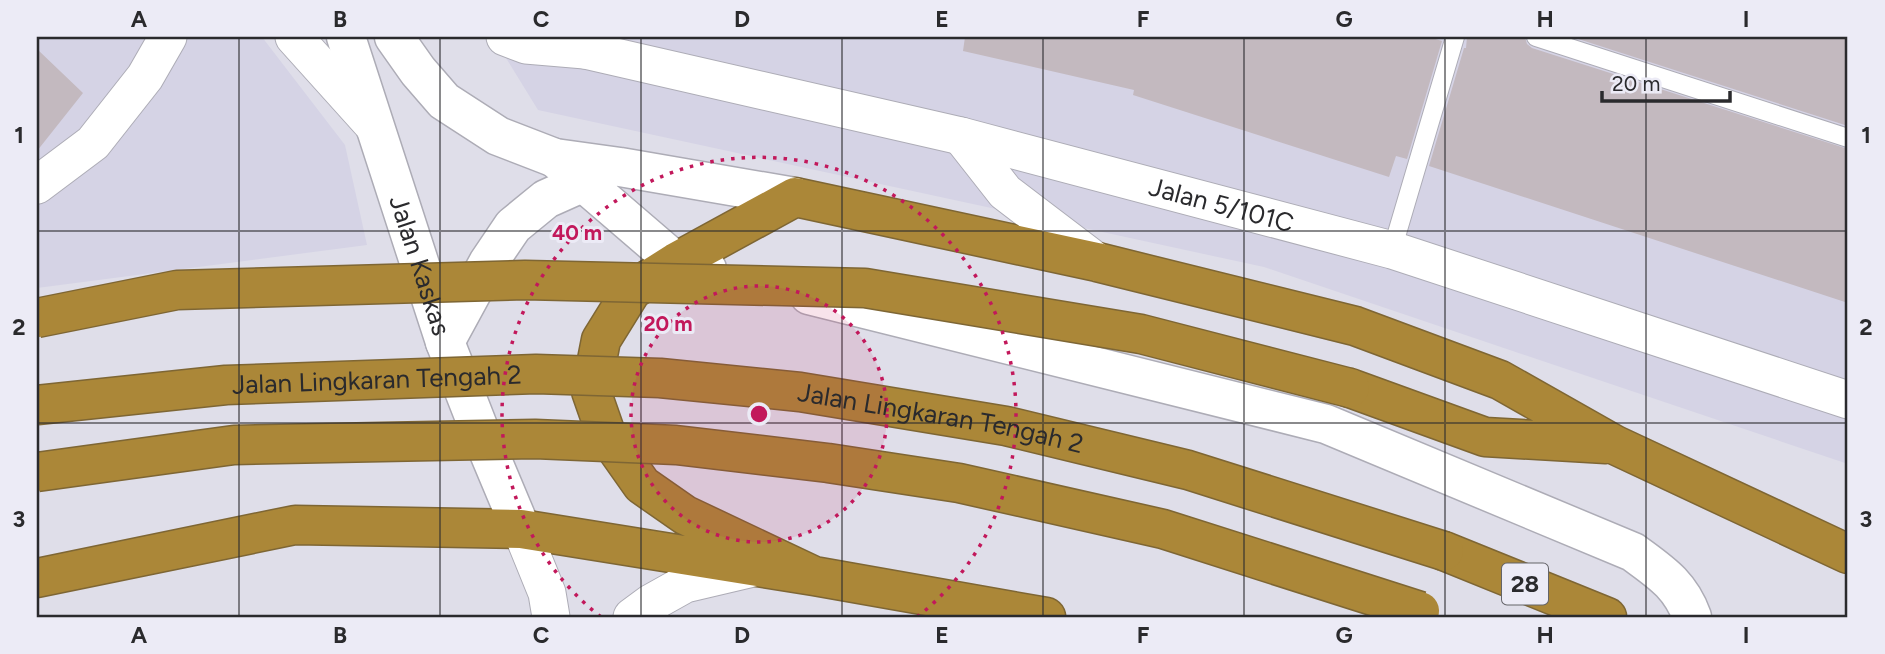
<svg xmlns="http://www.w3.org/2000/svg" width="1885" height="654" font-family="Figtree,sans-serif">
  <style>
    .built { fill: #d5d3e5 }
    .building { fill: #c3b9bf }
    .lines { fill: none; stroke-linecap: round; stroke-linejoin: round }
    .lane-casing { stroke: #adacb6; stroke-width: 20 }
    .street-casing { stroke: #adacb6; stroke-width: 39 }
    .secondary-casing { stroke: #adacb6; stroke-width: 41 }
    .highway-casing { stroke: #7e6634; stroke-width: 41 }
    .lane { stroke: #fff; stroke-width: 18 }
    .street { stroke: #fff; stroke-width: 37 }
    .secondary { stroke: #fff; stroke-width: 38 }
    .highway { stroke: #ab8738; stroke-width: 38 }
    .highway-bridge-casing { stroke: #7e6634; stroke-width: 41; stroke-linecap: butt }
    .highway-bridge { stroke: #ab8738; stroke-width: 38 }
    .grid { fill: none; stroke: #2a2a2d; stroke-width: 2; stroke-opacity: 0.55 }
    .ring { fill: none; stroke: #c2185b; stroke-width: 3.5; stroke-dasharray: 3.5 7 }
    .labels { text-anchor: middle; stroke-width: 6; stroke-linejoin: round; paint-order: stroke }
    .shield { fill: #ecebf6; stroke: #646469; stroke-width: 2 }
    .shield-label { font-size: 24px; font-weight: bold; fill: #2a2a2d }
    .street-label { font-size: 26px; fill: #2a2a2d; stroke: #ecebf6 }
    .centre { fill: #c2185b; stroke: #ecebf6; stroke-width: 3.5 }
    .ring-label { font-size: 21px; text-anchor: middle; font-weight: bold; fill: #c2185b; stroke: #ecebf6; stroke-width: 6; stroke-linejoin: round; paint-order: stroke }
    .neatline { fill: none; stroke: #2a2a2d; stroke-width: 2.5 }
    .grid-label { font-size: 23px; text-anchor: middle; font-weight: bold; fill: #2a2a2d }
  </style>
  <rect width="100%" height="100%" fill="#dfdee9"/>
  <path class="built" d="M37,37h225l83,108 22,100 -330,43z
    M493,37h1355v427l-584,-197 -726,-157z"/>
  <path class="building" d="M965,37h464l13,4 -35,118 -11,-3 -7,21 -256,-82 1,-5 -171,-39z
    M1467,37h58l2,7 5,4 316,101v154l-419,-137 35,-118h2z
    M1572,37h276v89z
    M37,49l46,44 -46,58z"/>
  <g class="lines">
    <g class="lane-casing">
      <path id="lane" d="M1536,37l312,101
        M1392,250l63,-213"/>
    </g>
    <g class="street-casing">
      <g id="street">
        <path d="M294,37l81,90"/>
        <path d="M505,37l21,8 59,5"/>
        <path id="s1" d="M565,37l20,13 376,86 431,114 456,150"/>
        <path d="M961,136l44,56 92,70"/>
        <path d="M37,185l56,-42 52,-66 23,-40"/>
        <path d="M521,529l26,64 4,24"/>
        <path d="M632,617l19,-14 34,-19 68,-16"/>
      </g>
    </g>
    <g class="secondary-casing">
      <g id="secondary">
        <path id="s2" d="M346,37l99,305 34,87 42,100"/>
        <path d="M394,37l24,34 26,30 54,35 57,22 65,9 175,30"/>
        <path d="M555,158l121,104 31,7"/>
        <path d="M809,295l517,129 307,128c27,20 47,32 59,65"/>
        <path d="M445,342l43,-79 25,-37 33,-27 56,-25"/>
      </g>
    </g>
    <g class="highway-casing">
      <path id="highway" d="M1350,388l135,49 121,7
        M1444,551l163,66
        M814,576l-129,-61 -43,-30 -36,-51 -15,-43 10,-51 31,-50 44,-28 119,-65 302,65 258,64 145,54 115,65 233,109
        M37,578l258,-53 226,4 293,47 232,41"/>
    </g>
    <use href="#lane" class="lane"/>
    <use href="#street" class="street"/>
    <use href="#secondary" class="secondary"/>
    <use href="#highway" class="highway"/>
    <g class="highway-bridge-casing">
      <g id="highway-bridge">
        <path d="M37,318l140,-28 348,-10 340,8 276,46 209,54"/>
        <path id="s3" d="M37,405l189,-20 310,-11 124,4 140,14 206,34 182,44 256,81"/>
        <path d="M37,472l197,-27 301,-6 141,6 152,18 131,20 204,46 257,82"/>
      </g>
    </g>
    <use href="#highway-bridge" class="highway-bridge"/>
  </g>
  <path class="grid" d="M239,37v580M440,37v580M641,37v580M842,37v580M1043,37v580M1244,37v580M1445,37v580M1646,37v580M37,231h1811M37,423h1811"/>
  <circle cx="759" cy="414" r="128" fill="#c2185b" fill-opacity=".12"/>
  <g class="ring">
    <circle cx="759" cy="414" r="128"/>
    <path d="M601 617A257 257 0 1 1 917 617"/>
  </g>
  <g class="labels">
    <rect class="shield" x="1502" y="563.5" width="46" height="41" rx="5"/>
    <g class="shield-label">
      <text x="1525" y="592">28</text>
    </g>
    <g class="street-label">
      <text dy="9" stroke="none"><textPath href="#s1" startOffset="679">Jalan 5/101C</textPath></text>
      <text dy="9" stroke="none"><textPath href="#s2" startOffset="240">Jalan Kaskas</textPath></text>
      <text dy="9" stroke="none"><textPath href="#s3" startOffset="341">Jalan Lingkaran Tengah 2</textPath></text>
      <text dy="9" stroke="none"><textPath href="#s3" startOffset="908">Jalan Lingkaran Tengah 2</textPath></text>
    </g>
  </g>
  <circle cx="759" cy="414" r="10" class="centre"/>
  <g class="ring-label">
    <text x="577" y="240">40 m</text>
    <text x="668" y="331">20 m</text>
  </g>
  <rect width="1885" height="654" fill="none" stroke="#ecebf6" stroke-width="77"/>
  <path d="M1602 91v10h128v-10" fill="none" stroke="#2a2a2d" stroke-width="3.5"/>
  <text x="1612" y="91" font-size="21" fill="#2a2a2d" stroke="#ecebf6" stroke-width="5" paint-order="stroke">20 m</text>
  <rect x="38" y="38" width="1808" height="578" class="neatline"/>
  <g class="grid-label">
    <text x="139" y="27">A</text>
    <text x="340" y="27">B</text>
    <text x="541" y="27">C</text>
    <text x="742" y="27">D</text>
    <text x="942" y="27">E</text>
    <text x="1143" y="27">F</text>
    <text x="1344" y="27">G</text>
    <text x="1545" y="27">H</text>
    <text x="1746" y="27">I</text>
    <text x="19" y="143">1</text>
    <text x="1866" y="143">1</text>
    <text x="19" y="335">2</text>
    <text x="1866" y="335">2</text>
    <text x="19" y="527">3</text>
    <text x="1866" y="527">3</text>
    <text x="139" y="643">A</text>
    <text x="340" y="643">B</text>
    <text x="541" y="643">C</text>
    <text x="742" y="643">D</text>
    <text x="942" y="643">E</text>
    <text x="1143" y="643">F</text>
    <text x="1344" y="643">G</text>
    <text x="1545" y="643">H</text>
    <text x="1746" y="643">I</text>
  </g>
</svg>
